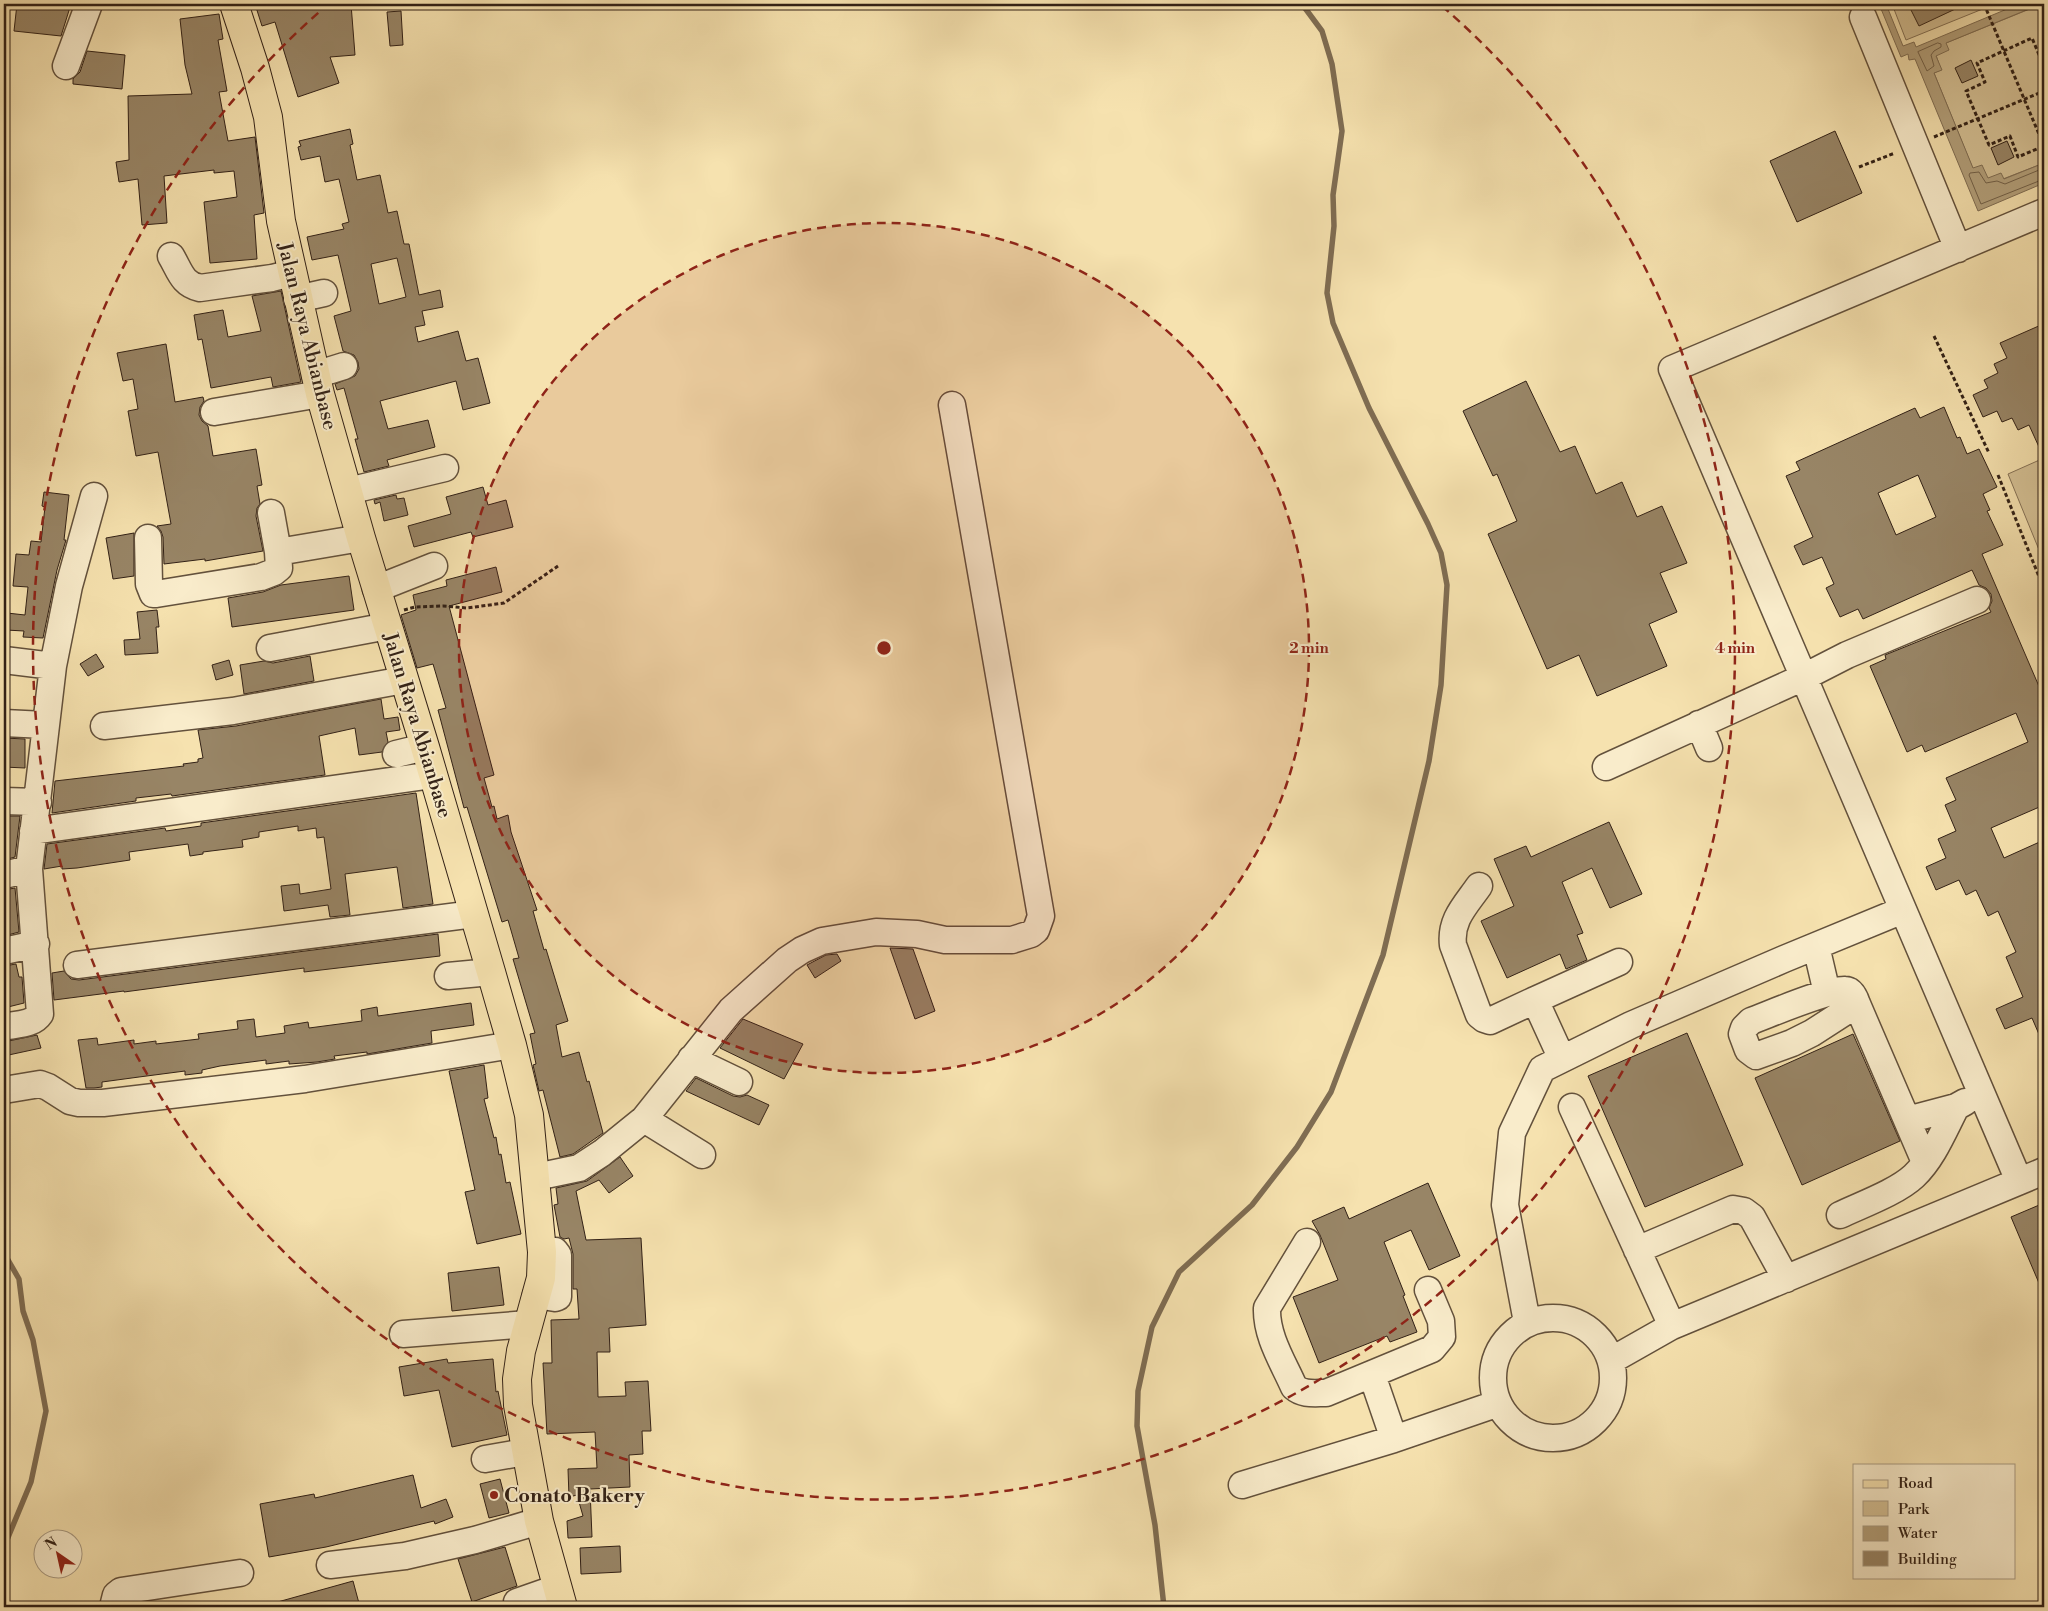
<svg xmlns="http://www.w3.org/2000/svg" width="2048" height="1611" font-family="'Libre Bodoni',serif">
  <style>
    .green { fill: #d5c195; stroke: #847156 }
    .water { fill: #b3a07b; stroke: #7f6d53 }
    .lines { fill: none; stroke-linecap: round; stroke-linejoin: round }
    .shore { stroke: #726048; stroke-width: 1 }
    .stream { stroke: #7f6d53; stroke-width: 5.5 }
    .building { fill: #988566; stroke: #322116; fill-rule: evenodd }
    .minor-casing { stroke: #63513c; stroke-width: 29 }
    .major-casing { stroke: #322116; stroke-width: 30 }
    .path { stroke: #322116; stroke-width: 3; stroke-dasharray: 4 2.5; stroke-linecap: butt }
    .minor { stroke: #f9eccb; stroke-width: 26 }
    .major { stroke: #f6e2af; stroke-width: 28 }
    .ring { fill: none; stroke: #8f2418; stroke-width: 2.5; stroke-dasharray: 9 6 }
    .poi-dot { fill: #8f2418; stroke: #f9eccb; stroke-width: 2 }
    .labels { text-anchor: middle; stroke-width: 4; stroke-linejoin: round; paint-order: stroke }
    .street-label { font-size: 20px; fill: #322116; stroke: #f9eccb }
    .poi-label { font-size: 20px; font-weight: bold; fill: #322116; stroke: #f9eccb; text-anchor: start }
    .centre { fill: #8f2418; stroke: #f9eccb; stroke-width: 2.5 }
    .ring-label { font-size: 15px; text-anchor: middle; font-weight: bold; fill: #8f2418; stroke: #f9eccb; stroke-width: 4; stroke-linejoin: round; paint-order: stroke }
  </style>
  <rect width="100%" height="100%" fill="#f6e2af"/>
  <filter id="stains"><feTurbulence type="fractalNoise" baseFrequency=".004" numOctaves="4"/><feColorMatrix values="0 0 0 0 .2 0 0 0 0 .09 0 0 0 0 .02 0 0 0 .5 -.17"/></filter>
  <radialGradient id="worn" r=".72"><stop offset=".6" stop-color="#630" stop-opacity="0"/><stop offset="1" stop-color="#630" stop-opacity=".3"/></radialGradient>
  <path class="green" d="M1892,4h103l-89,36z
    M2042,4l2,3v156l-41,16h-15l-15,-10 -39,-96 7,-3 -5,-15 10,-12z
    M2044,458v104l-36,-88z"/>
  <path class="water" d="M1879,4h7l17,42 11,-4 2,5 103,-43h22l-95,39 3,7 -13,6 6,14 -8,3 39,95 9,-3 6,13 13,-5 3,6 40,-16v20l-66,28 -63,-152 -6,1 -1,-6 -7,3z"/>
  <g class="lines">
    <path class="shore" d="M1938,43l3,1v3l-7,4 -3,4 3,11 -7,5 -9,-19z
      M2044,168l-39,16 -8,-3 -11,2 -7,-11 -9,1 -1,2 12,29 63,-25"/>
    <path class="stream" d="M4,492l3,3 -3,22
      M4,1253l15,26 4,32 10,29 13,71 -15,71 -27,65
      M1164,1607l-9,-82 -18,-99 1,-35 14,-64 27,-55 73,-67 45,-58 34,-55 52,-137 46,-194 12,-76 6,-100 -6,-32 -13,-29 -59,-116 -36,-85 -6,-30 7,-67 -1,-31 9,-64 -10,-67 -10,-33 -20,-27"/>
  </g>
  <path class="building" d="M17,4h54l-10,32 -47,-5z
    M255,4h96l4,51 -25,2 9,26 -41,14 -23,-75 -13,4z
    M1908,4h58l-47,22z
    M401,11l2,34 -13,1 -3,-34z
    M219,14l4,25 -5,1 9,51 -8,1 9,49 27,-4 9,76 -10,2 3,44 -47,4 -6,-61 33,-5 -3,-26 -20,2v-3l-50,6 3,47 -25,2 -4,-46 -19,3 -3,-20 13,-2 -1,-64 64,-2 -7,-29 -5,-46z
    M87,51l38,4 -3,34 -49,-5v-5l7,-7z
    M1971,60l7,16 -16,7 -7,-15z
    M350,129l3,15 -3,1 7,35 23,-5 8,38 9,-2 7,33h5l10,51 21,-5 3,17 -21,4 3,14 -10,2 3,15 40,-11 8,30 12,-3 12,45 -27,7 -7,-29 -76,20 8,28 40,-9 7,27 -48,13 2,6 -25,6 -9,-33h3l-14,-51 -7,2 -2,-6 20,-8 4,-7 -1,-7 -4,-7 -11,-4 -9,-35 17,-5 -13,-56 -26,5 -5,-23 37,-8 -2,-5 7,-2 -10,-43 -14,3 -5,-26 -19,4 -3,-13 3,-1 -2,-5zM397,258l9,39 -27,7 -8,-40z
    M1835,131l27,62 -65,29 -27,-61z
    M2007,141l7,16 -16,8 -7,-17z
    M281,291l20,91 -28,5 -2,-10 -60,11 -9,-49 -4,1 -4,-25 29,-5 5,27 33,-6 -9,-35z
    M2041,325l3,8v125l-15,-33 -11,5 -6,-12 -10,4 -5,-11 -14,6 -10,-22 15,-7 -4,-8 14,-7 -4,-9 13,-6 -7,-15z
    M166,344l9,58 28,-5 1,4 -4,6 -1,8 3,6 6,5 5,30 43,-7 6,36 -5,1 3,18 -3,4 -1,8 7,35 -58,10v-2l-41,5 -1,-27 -2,-6 -4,-5 14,-2 -13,-72 -22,4 -8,-45 10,-2 -5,-30 -10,2 -6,-28z
    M1526,381l34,71 15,-6 21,48 26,-12 15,35 25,-11 25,57 -27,10 17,39 -28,12 18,42 -70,30 -18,-41 -32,14 -59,-135 29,-13 -20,-47 -4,2 -30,-65z
    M1944,407l13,31 3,-1 7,17 12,-5 18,38 -14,7 7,16 -3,1 16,34 -21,9 62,144v107l-53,23 13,30 40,-18v206l-12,-28 -27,11 -9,-20 27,-12 -17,-40 10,-5 -18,-41 -10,5 -12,-26 -10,5 -7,-15 -23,10 -10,-23 20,-9 -8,-19 18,-8 -11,-26 11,-5 -10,-22 82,-36 -12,-29 -91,39 -3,-7 -15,7 -37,-86 16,-7 -1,-4 106,-43 -2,-4 3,-7 -1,-7 -5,-6 -7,-3 -7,-15 -109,49 -5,-10 -18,8 -14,-29 8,-4 -12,-27 -19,8 -9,-19 19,-9 -27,-61 14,-6 -4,-8 119,-54 5,10zM1918,475l18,42 -40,18 -18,-42z
    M483,487l5,18 18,-5 7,27 -40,10 -2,-5 -57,15 -6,-21 43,-12 -5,-17z
    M44,492l25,3 -5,45h2l-9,30 -14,68 -20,-1 1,-6 -18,-1 1,-17 18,2 3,-28 -15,-1 3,-32 13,1 2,-14 10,1 4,-35 -3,-1z
    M396,495l1,4 7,-1 4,17 -24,6 -4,-19 -5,2 -1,-4z
    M134,533v43l-21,3 -7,-41z
    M496,567l6,25 -53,14 45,169 -10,3 8,29 2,-1 3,13 11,-4 3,17 26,78 -4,1 11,39 2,-1 22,72 -12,4 6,32 17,-5 8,30 2,-1 14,52 -30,21 -13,3 -17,-67 -4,1 -6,-26 3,-1 -6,-30 5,-1 -22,-74 6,-1 -11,-38 -6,2 -35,-115 -3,1 -26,-98 8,-2 -13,-44 -16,4 -16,-53 15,-5 -3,-15 34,-9 -1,-6z
    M349,576l5,34 -122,17 -4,-29 35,-6 18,-7z
    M157,610l2,17h-3l2,26 -33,2 -1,-15 16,-1 -3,-27z
    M96,654l8,13 -16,9 -8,-12z
    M310,656l4,25 -70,13 -4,-29 24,-4 9,2z
    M229,660l4,15 -17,5 -4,-15z
    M381,699l3,20 14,-2 2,13 -14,2 2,10 -6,10 -23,3 -4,-27 -36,8 6,39 -153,21 -1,-2 -35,4v3l-84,12 3,-32 129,-15 -1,-2 15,-2v-3l5,-1 -5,-28 38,-4z
    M4,738l21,1v29l-21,-1z
    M416,793l17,111 -30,4 -6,-41 -52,7 5,41 -20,2 -2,-12 -44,6 -3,-25 18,-2 1,10 31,-5 -7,-52 -7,1 -1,-10 -18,3v-5l-39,6v5l-17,3 1,7 -40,5v2l-13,2 -2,-12 -59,8 1,8 -53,8 -15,1v-3l-18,3 3,-25 118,-16 1,3 35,-5v-3z
    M4,816h16l-5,41 -11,3z
    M1609,822l33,72 -32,14 -18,-40 -30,14 21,51 -6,2 10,25 -21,9 -6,-15 -53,24 -26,-57 33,-15 -20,-47 32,-13 5,11z
    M15,888l4,44 -15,4v-46z
    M438,934l2,22 -136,16v-4l-180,24v-1l-70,9 -2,-27 12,-2 7,8 8,1z
    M890,948l23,1 22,62 -20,8z
    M837,954l4,7 -26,17 -8,-13 19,-10z
    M16,964l3,13h3l2,26 -20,5v-42z
    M471,1003l3,22 -43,6 1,12 -65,11v-2l-33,4 1,3 -18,3 -28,2v-3l-23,3v-4l-46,6 -18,4v3l-17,2v-4l-46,6 -37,5v5l-8,1h-8l-8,-48 19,-2 1,7 36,-5v4l22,-3v3l43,-5 -1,-5 40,-5 -1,-8 17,-2 2,18 29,-4 -1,-7 24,-4 1,6 53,-7 -1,-11 16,-3 1,9z
    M743,1019l60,25 -19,35 -64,-31z
    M1687,1033l56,132 -98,42 -57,-131z
    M1853,1034l47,107 -98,44 -47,-107z
    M37,1035l4,13 -37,8v-14z
    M484,1065l4,33 -4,1 10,39 2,-1 3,18 2,-1 5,29 4,-1 11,52 -44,10 -12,-52 10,-2 -26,-119z
    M696,1078l37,18 7,1 7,-2 22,10 -10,20 -73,-34z
    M620,1157l13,19 -24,17 -10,-13 -23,11 10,49 55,-2 5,87 -37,3 1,24h-13l1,45 28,-1 -1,-14 23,-1 3,50h-9l1,23 -14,1 1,32 -40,2 2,48 -24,1 -1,-17 16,-5 -6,-21 -8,2 -1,-28 29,-1 -2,-36 -48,2 -4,-71h9l-1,-43 28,-1 -2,-30h-4v-35l-4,-16 -5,1 -4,-2 -6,-32 4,-1 -2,-16 31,-7z
    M1428,1183l32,73 -31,14 -18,-40 -27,12 21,53 -2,1 14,36 -27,10 -3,-6 -68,27 -26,-66 45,-17 -18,-45 -8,-14 32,-14 5,12z
    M2044,1203v92l-33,-78z
    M499,1267l5,38 -52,6 -4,-38z
    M447,1359l1,4 45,-4 3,33 2,-1 9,44 -55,12 -13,-57 -35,6 -5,-29z
    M413,1475l8,33 25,-9 7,18 -18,7 -1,-3 -108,26 -57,10 -9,-53 54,-10 1,4z
    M500,1479l9,34 -20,5 -9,-34z
    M620,1546l1,26 -40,2 -1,-26z
    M505,1547l12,39 -45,16 -14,-43z
    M353,1581l7,26h-86v-4z"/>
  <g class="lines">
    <g class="minor-casing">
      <path id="minor" d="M1863,17l95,232
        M66,66l23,-62
        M171,256c9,15 11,28 29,32l72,-10 20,-5
        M297,299l27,-6
        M315,375l29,-9
        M214,412l106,-18
        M348,491l97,-23
        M271,513l7,39
        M148,538l1,46 4,10h3l105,-17 13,-5 5,-4 -1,-16 83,-14
        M376,589l58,-23
        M270,648l118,-22
        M4,660l49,6
        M4,723l41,2
        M1699,724l10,24
        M104,726l129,-15 171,-31
        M396,754l29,-7
        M1606,767l198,-90 43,-22 130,-55
        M4,801l34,1
        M33,831l400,-56
        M4,875l25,-6
        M1479,886c-14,20 -29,34 -26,59l26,70 5,4 6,2 45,-21 27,59
        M1816,946l11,47
        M4,951l32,-7
        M77,965l397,-51
        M448,976l43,-4
        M1535,1000l84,-38
        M1857,1004l-45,29 -20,10 -36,13 -8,-6 -6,-16 2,-6 7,-7c19,-7 77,-32 94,-31 7,0 10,8 12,14l68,158
        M4,1027c12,-3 29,-2 36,-13l-11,-145 24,-203 16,-80 25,-90
        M691,1059l48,23
        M4,1090l36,-6 8,3 22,14 9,2h24l202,-24 207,-34
        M1572,1107l100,219
        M644,1119l58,36
        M1907,1120l49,-13 9,-5
        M536,1177l43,-9 23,-15 42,-34 87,-109 56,-50 15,-10 20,-9 54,-9 41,2 28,6h67l19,-6 5,-4 5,-14 -89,-511
        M2019,1181l-347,-812 372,-157
        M1840,1215c21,-10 57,-23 74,-39 19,-18 30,-46 42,-69
        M1307,1242l-40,66c-1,28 16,54 27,79 9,8 20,6 32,6l106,-44 10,-12 -1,-16 -13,-31
        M1637,1250l96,-41 11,2 8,6 34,62
        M536,1295l19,3 3,-1v-42l-3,-4 -13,1
        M1493 1378a60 60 0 1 1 120 0a60 60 0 1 1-120 0Z
        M1527,1322l-22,-117 7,-72 30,-64 89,-44 153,-66 119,-49
        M403,1334l125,-10
        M1612,1360l60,-34 372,-155
        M1372,1375l22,64
        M485,1459l40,-7
        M1242,1485l152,-46 102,-35
        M330,1565l75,-9 70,-16 64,-19
        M517,1602l40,-14
        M113,1607l3,-12 5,-4 119,-18"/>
    </g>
    <g class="major-casing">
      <path id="major" d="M234,4l21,64 13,49 13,104 39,173 41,144 64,209 66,225 21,73 17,70 13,137 -1,26 -20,73 -4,28 1,26 21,116 24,86"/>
    </g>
    <path class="path" d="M1984,4l60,142
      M2044,56l-4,1 -8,-19 -55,25 8,19 -19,9 23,54 21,-9 8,21 26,-11
      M1934,137l110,-46
      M1859,167l36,-14
      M1934,336l55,117
      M1998,475l46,114
      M404,610l11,-3 28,-1 24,2 37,-5 54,-37"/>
    <use href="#minor" class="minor"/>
    <use href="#major" class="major"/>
  </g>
  <circle cx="884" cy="648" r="425" fill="#8f2418" fill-opacity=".12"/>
  <g class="ring">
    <circle cx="884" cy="648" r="425"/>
    <path d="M1442 6A851 851 0 1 1 326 6"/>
  </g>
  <circle class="poi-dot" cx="494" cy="1495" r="5"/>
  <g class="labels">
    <g class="street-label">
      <text transform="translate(308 336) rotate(76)" y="7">Jalan Raya Abianbase</text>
      <text transform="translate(418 725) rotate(73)" y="7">Jalan Raya Abianbase</text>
    </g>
    <g class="poi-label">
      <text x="504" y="1502">Conato Bakery</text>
    </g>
  </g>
  <circle cx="884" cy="648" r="8" class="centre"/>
  <g class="ring-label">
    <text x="1309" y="653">2 min</text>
    <text x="1735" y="653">4 min</text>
  </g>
  <rect width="2048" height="1611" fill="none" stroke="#f6e2af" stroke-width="20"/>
  <rect x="5" y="5" width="2038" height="1601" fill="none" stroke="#322116" stroke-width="2.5"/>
  <rect x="10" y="10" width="2028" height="1591" fill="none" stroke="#322116"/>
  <rect x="1853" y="1464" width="162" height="115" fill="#f9eccb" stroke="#a99b83"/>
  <rect x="1863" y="1480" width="25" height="8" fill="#f6e2af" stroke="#a99b83"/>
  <text x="1898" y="1488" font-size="15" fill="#322116">Road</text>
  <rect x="1863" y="1501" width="25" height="15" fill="#d5c195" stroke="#a99b83"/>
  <text x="1898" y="1514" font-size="15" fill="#322116">Park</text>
  <rect x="1863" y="1526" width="25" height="15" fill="#b3a07b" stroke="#a99b83"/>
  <text x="1898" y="1538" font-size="15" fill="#322116">Water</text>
  <rect x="1863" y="1551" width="25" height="15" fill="#988566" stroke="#a99b83"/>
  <text x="1898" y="1564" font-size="15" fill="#322116">Building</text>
  <g transform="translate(58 1554) rotate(326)"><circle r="24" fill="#f9eccb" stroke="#a99b83"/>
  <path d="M0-4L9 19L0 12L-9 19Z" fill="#8f2418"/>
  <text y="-8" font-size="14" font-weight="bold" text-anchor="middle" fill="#322116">N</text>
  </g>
  <rect width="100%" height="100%" filter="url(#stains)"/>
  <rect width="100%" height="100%" fill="url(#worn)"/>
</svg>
